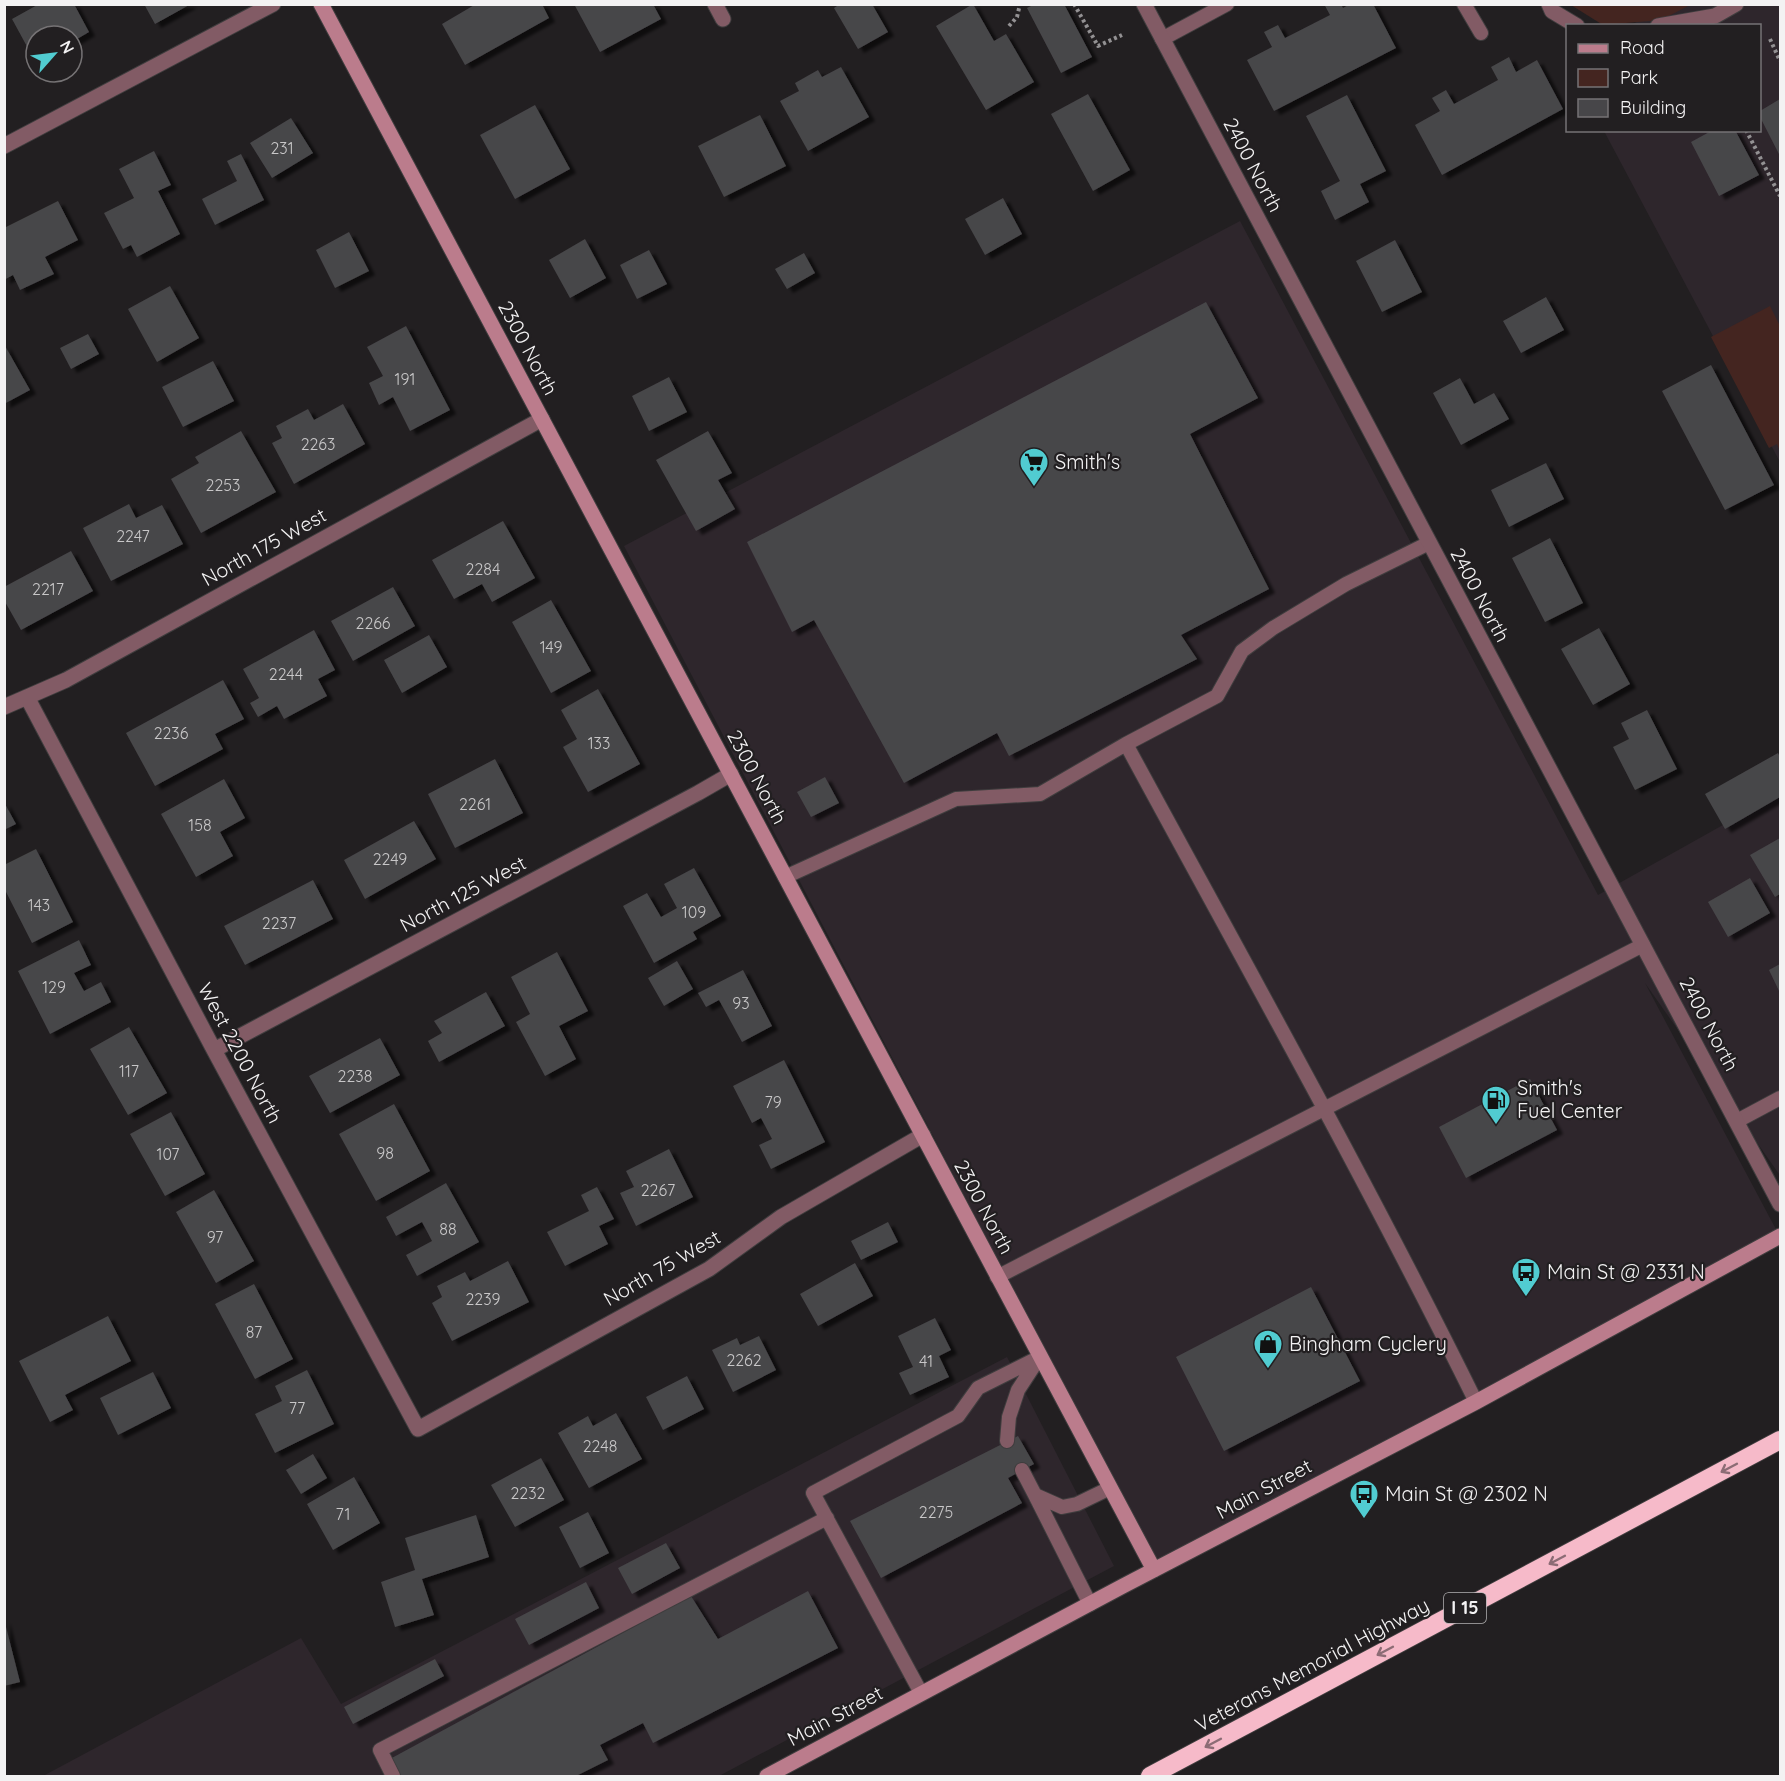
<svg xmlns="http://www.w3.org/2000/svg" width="1785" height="1781" font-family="Quicksand,sans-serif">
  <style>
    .built { fill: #2e262c }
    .green { fill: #442520 }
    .building { fill: #474649; filter: url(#shadow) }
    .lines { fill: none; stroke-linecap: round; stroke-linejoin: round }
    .lane-casing { stroke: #3f3d3e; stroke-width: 16 }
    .street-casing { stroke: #3f3d3e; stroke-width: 17 }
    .secondary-casing { stroke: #3f3d3e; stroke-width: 17 }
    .highway-casing { stroke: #3f3d3e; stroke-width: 20 }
    .path { stroke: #939193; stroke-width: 4; stroke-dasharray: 3 3; stroke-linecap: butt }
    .lane { stroke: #825b65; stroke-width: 14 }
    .street { stroke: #825b65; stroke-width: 15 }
    .secondary { stroke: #bb7c8c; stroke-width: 15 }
    .highway { stroke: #f6bac9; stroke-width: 18 }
    .oneway { stroke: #8c6c75 }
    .labels { text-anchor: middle; stroke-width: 4.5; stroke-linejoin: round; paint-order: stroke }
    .number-label { font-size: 16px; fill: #c8c7c8 }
    .shield { fill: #221f21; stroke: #b4b3b4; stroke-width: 1.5 }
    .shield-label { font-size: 18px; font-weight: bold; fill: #f3f2f3 }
    .street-label { font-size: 20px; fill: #f3f2f3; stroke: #221f21 }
    .poi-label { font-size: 20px; fill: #f3f2f3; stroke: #221f21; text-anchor: start }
  </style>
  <defs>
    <filter id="shadow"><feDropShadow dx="6" dy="4" stdDeviation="1.5" flood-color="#0009"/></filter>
  </defs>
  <rect width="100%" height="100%" fill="#221f21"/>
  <path class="built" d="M1669,5h111v457l-176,-331 156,-1v-104l-129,-1z
    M1240,221l358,674 182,-102v380l-1,1 -134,-191 134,252 -620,332 -535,-1021z
    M1007,1357l107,209 -395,210h-676l258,-138 40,66z"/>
  <path class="green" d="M1571,5h119l-29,15 -58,5z
    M1770,306l10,20v125l-3,-7 -8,4 -58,-111z"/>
  <path class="building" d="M39,4h35l15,28 -17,10v-6h-36v27l-24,-44z
    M144,4h47l-36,20z
    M476,4h66l7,14 -84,47 -23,-41z
    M574,4h79l8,15 -61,33z
    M840,4h32l16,28 -30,17 -24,-41z
    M973,4l21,37 12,-7 28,48 -48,28 -50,-84z
    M1035,4h29l28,53 -31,16 -34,-65z
    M1324,4h17l2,4 7,-4h23l23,44 -122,63 -27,-51 25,-13 -8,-15 14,-7 7,13 45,-23z
    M1509,57l7,15 21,-12 26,49 -121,66 -27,-50 25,-14 -8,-13 14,-8 8,14 44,-24 -7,-13z
    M841,67l28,50 -61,34 -28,-50 19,-10 -4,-8 23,-13 4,7z
    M1088,94l42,76 -37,21 -42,-77z
    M1347,95l39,76 -26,13 9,18 -34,18 -14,-29 19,-10 -34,-65z
    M1780,99v57l-20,-39v-6z
    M535,105l35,64 -55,30 -35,-64z
    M760,115l26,51 -62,31 -26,-51z
    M291,118l22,35 -41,25 -22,-35z
    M1713,130h22l24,45 -40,21 -28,-54z
    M154,151l17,34 -13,6 22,43 -43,23 -6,-12 -8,4 -19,-36 30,-15 -15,-29z
    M241,154l23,46 -49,25 -13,-26 35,-18 -10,-20z
    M1003,198l19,36 -37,21 -20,-36z
    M58,201l20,39 -33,17 9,17 -34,16 -7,-15 -9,5v-52z
    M349,232l20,39 -34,17 -19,-38z
    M585,239l21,39 -36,20 -21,-38z
    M1395,240l27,52 -40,20 -26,-51z
    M649,250l18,34 -30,15 -17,-34z
    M804,253l11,20 -28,16 -12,-20z
    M170,286l29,52 -42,24 -29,-53z
    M1546,297l18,33 -43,23 -18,-32z
    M1206,302l52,96 -68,36 79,155 -88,46 16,24 -188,97 -12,-23 -93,50 -90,-163 -22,12 -45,-90z
    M406,326l44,84 -40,21 -17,-34 -14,8 -10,-22 14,-7 -16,-29z
    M88,334l11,20 -28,15 -11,-21z
    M4,344l26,46 -26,14z
    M213,361l21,40 -51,26 -21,-40z
    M1711,365l63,120 -49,25 -63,-119z
    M669,377l18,35 -38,19 -17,-35z
    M1460,378l14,26 20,-11 15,26 -48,26 -28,-52z
    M343,404l22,40 -71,40 -22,-41 10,-5 -6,-12 32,-17 6,11z
    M241,431l35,61 -75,41 -30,-54 28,-16 -4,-6z
    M708,431l24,42 -14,7 17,29 -39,22 -40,-71z
    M1546,463l18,36 -55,28 -18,-37z
    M129,504l7,14 26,-13 21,39 -72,37 -28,-53z
    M503,521l32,57 -43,24 -10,-18 -28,15 -22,-39z
    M1550,538l33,65 -38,19 -33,-64z
    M71,551l22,40 -72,39 -17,-30v-13z
    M393,587l22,39 -62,35 -22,-40z
    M551,600l40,71 -40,22 -39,-71z
    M1599,628l31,56 -37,21 -32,-56z
    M314,630l21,40 -17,9 9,17 -43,23 -7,-13 -19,11 -8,-14 9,-5 -16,-29z
    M429,635l18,32 -45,26 -18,-33z
    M223,680l21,39 -29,15 8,15 -68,37 -29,-53z
    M598,689l42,75 -52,28 -25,-45 14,-8 -16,-29z
    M1647,710l30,59 -42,21 -22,-43 16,-8 -8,-16z
    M1778,753l2,4v40l-55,32 -20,-35z
    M495,759l28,54 -68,35 -27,-54z
    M825,777l14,26 -28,14 -14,-25z
    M224,779l21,39 -25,14 13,24 -37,21 -35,-63z
    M4,802l12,22 -12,6z
    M414,821l22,38 -71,40 -21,-39z
    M1780,838v56l-5,3 -25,-42z
    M36,849l37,73 -41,21 -28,-55v-23z
    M694,868l27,48 -28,16 4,7 -43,24 -31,-57 24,-13 14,24 16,-9 -13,-24z
    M1750,878l20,35 -42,24 -20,-35z
    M313,880l20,39 -88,46 -21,-39z
    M79,940l12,25 -17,8 10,18 17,-9 10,20 -61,32 -32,-63z
    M557,952l31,59 -29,15 17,33 -31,17 -29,-54 14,-8 -19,-37z
    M677,961l16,28 -29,17 -16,-28z
    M1780,964v29l-11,-23z
    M743,970l29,56 -30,16 -23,-42 -13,7 -8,-14z
    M486,992l19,34 -66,36 -11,-21 14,-8 -8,-12z
    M129,1027l38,66 -39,22 -38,-66z
    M380,1038l20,37 -70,38 -21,-37z
    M784,1060l41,82 -54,27 -12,-24 13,-6 -11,-21 -9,5 -19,-37z
    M1530,1079l27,51 -91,48 -27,-51z
    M394,1104l36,67 -54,30 -37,-67z
    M171,1112l34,62 -40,22 -35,-62z
    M669,1149l24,48 -57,29 -16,-33 14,-6 -8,-16z
    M446,1183l33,59 -62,34 -11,-21 26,-14 -10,-19 -26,14 -10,-19z
    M597,1187l17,32 -15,7 9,18 -43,22 -18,-34 42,-21 -8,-16z
    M214,1190l40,71 -38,22 -40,-71z
    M888,1222l10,20 -37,18 -10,-19z
    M508,1261l21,41 -77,39 -20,-38 10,-6 -5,-11 28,-14 5,9z
    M855,1263l18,33 -55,30 -18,-32z
    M254,1284l39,75 -38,20 -40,-75z
    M1311,1287l49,94 -136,70 -48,-94z
    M108,1316l23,45 -66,34 8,15 -23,12 -31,-61z
    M935,1318l16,32 -12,6 10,21 -39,18 -11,-22 14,-6 -15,-31z
    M759,1336l17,34 -43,22 -21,-42 25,-12 3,7z
    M307,1370l27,54 -59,29 -20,-39 27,-13 -7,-15z
    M153,1372l18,36 -53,27 -18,-37z
    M687,1376l17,33 -41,21 -17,-33z
    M616,1413l26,46 -53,29 -31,-55 30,-17 5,10z
    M1018,1436l16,28 -26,14 14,25 -141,75 -31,-57z
    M313,1454l14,24 -26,16 -15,-24z
    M541,1458l23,42 -49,27 -24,-42z
    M354,1477l26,46 -47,27 -26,-46z
    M588,1512l21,41 -29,15 -21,-41z
    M476,1515l13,42 -67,22 12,36 -39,12 -14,-45 34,-12 -10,-32z
    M666,1543l14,25 -48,26 -14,-26z
    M586,1582l13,26 -70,37 -14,-26z
    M808,1591l30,57 -185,95 -10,-20 -43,22 8,15 -32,16h-176l-10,-17 301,-163 27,43z
    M4,1619l16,63 -16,4z
    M435,1659l9,17 -91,48 -9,-17z"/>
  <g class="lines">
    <g class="lane-casing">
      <path id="lane" d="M1464,4l17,29
        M1162,39l65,-35
        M1126,744c118,218 240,435 350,658
        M785,877l171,-78 84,-5 86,-50 91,-48 25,-45 31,-23 73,-44 83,-41
        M1737,1121l43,-23
        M997,1277l646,-332
        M1007,1441l2,-24 9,-27 21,-32
        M1022,1470l13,25 27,12 15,-3 33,-16
        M1035,1495l55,109
        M921,1693l-108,-200 145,-77 20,-28 62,-31
        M393,1776l-13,-26 447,-232"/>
    </g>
    <g class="street-casing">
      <path id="street" d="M715,4l8,15
        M1144,4l636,1200
        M1549,4l3,7 25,15
        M1658,26l57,-10 21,-12
        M4,146l269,-142
        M27,697l187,353 204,379 291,-160 72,-52 142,-82
        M4,707l62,-27 476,-261
        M214,1050l484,-257 33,-19"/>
    </g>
    <g class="secondary-casing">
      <path id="secondary" d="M321,4l833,1566
        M767,1776l356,-190 353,-184 304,-166"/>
    </g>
    <g class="highway-casing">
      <path id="highway" d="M1150,1776l630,-336"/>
    </g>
    <path class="path" d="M1074,4l24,42 24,-11
      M1009,26l8,-9 3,-13
      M1770,39l10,22
      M1746,130l34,66"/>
    <use href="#lane" class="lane"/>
    <use href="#street" class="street"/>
    <use href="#secondary" class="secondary"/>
    <use href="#highway" class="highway"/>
  </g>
  <defs><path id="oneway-shaft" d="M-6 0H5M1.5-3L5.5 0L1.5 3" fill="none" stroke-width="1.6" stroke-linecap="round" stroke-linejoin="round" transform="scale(1.5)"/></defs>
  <g class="oneway">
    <use href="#oneway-shaft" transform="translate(1729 1468) rotate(152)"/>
    <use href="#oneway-shaft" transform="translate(1557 1560) rotate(152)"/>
    <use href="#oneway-shaft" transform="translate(1385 1651) rotate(152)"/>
    <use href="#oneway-shaft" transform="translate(1213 1743) rotate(152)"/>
  </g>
  <defs>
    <g id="supermarket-pin" transform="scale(1.5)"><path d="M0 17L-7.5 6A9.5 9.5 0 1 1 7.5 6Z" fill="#51ccd1" stroke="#221f21"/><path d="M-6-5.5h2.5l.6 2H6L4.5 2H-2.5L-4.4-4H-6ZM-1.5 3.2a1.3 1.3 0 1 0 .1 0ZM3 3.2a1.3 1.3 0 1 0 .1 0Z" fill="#111"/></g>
    <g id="fuel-pin" transform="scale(1.5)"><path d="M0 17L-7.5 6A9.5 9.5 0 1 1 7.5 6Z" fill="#51ccd1" stroke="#221f21"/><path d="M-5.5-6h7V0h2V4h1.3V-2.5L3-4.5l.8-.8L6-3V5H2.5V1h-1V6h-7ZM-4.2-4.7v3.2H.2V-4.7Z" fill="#111"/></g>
    <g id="bus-pin" transform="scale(1.5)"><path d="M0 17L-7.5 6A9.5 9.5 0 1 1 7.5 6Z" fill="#51ccd1" stroke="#221f21"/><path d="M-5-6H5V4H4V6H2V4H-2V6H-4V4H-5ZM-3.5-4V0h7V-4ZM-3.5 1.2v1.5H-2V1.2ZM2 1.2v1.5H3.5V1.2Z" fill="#111"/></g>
    <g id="shop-pin" transform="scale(1.5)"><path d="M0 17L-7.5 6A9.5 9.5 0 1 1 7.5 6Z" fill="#51ccd1" stroke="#221f21"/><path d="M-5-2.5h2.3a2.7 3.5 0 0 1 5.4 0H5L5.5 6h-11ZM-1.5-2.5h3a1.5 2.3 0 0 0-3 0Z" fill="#111"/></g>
  </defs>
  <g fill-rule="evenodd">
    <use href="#supermarket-pin" x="1034" y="462"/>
    <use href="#fuel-pin" x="1496" y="1100"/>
    <use href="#bus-pin" x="1526" y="1272"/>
    <use href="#shop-pin" x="1268" y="1344"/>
    <use href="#bus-pin" x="1364" y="1494"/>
  </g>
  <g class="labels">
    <g class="number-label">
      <text x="282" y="154">231</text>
      <text x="405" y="385">191</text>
      <text x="318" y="450">2263</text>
      <text x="223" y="491">2253</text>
      <text x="133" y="542">2247</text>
      <text x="483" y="575">2284</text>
      <text x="48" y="595">2217</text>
      <text x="373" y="629">2266</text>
      <text x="551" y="653">149</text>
      <text x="286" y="680">2244</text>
      <text x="171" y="739">2236</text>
      <text x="599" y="749">133</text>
      <text x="475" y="810">2261</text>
      <text x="200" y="831">158</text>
      <text x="390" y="865">2249</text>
      <text x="39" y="911">143</text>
      <text x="694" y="918">109</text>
      <text x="279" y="929">2237</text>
      <text x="54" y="993">129</text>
      <text x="741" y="1009">93</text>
      <text x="129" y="1077">117</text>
      <text x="355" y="1082">2238</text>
      <text x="773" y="1108">79</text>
      <text x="385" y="1159">98</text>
      <text x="168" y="1160">107</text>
      <text x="658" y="1196">2267</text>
      <text x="448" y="1235">88</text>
      <text x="215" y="1243">97</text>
      <text x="483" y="1305">2239</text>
      <text x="254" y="1338">87</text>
      <text x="744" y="1366">2262</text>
      <text x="926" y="1367">41</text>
      <text x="297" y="1414">77</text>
      <text x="600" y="1452">2248</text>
      <text x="528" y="1499">2232</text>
      <text x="936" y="1518">2275</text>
      <text x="343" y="1520">71</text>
    </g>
    <rect class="shield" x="1444" y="1593" width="42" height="30" rx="4.5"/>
    <g class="shield-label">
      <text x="1465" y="1614">I 15</text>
    </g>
    <g class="street-label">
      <text transform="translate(1253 165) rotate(62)" y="7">2400 North</text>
      <text transform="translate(528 348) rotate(62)" y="7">2300 North</text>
      <text transform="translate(264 547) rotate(-29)" y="7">North 175 West</text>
      <text transform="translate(1480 595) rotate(62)" y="7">2400 North</text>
      <text transform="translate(757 777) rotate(62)" y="7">2300 North</text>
      <text transform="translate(463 894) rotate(-28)" y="7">North 125 West</text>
      <text transform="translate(1709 1024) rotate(62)" y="7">2400 North</text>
      <text transform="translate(240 1053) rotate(62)" y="7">West 2200 North</text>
      <text transform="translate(984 1207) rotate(62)" y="7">2300 North</text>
      <text transform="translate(662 1268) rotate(-30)" y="7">North 75 West</text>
      <text transform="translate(1264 1489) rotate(-28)" y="7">Main Street</text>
      <text transform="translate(1312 1665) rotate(-28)" y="7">Veterans Memorial Highway</text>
      <text transform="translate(835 1716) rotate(-28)" y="7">Main Street</text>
    </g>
    <g class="poi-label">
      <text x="1055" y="469">Smith's</text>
      <text x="1517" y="1095">Smith's<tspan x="1517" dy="23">Fuel Center</tspan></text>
      <text x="1547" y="1279">Main St @ 2331 N</text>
      <text x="1289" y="1351">Bingham Cyclery</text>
      <text x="1385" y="1501">Main St @ 2302 N</text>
    </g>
  </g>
  <rect width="1785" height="1781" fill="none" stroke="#f3f2f3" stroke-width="12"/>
  <rect x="1566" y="24" width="195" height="108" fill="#221f21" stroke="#767375" stroke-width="1.5"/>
  <rect x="1578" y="44" width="30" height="9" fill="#bb7c8c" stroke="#767375" stroke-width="1.5"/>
  <text x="1620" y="54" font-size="18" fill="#f3f2f3">Road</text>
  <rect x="1578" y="69" width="30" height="18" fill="#442520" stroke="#767375" stroke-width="1.5"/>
  <text x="1620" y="84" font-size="18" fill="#f3f2f3">Park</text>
  <rect x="1578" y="99" width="30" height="18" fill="#474649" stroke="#767375" stroke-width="1.5"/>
  <text x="1620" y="114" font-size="18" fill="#f3f2f3">Building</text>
  <g transform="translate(54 54) rotate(62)"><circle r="28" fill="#221f21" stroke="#767375" stroke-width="1.5"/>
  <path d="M0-4.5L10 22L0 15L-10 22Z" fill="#51ccd1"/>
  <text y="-9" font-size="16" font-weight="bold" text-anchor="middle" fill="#f3f2f3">N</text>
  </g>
</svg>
